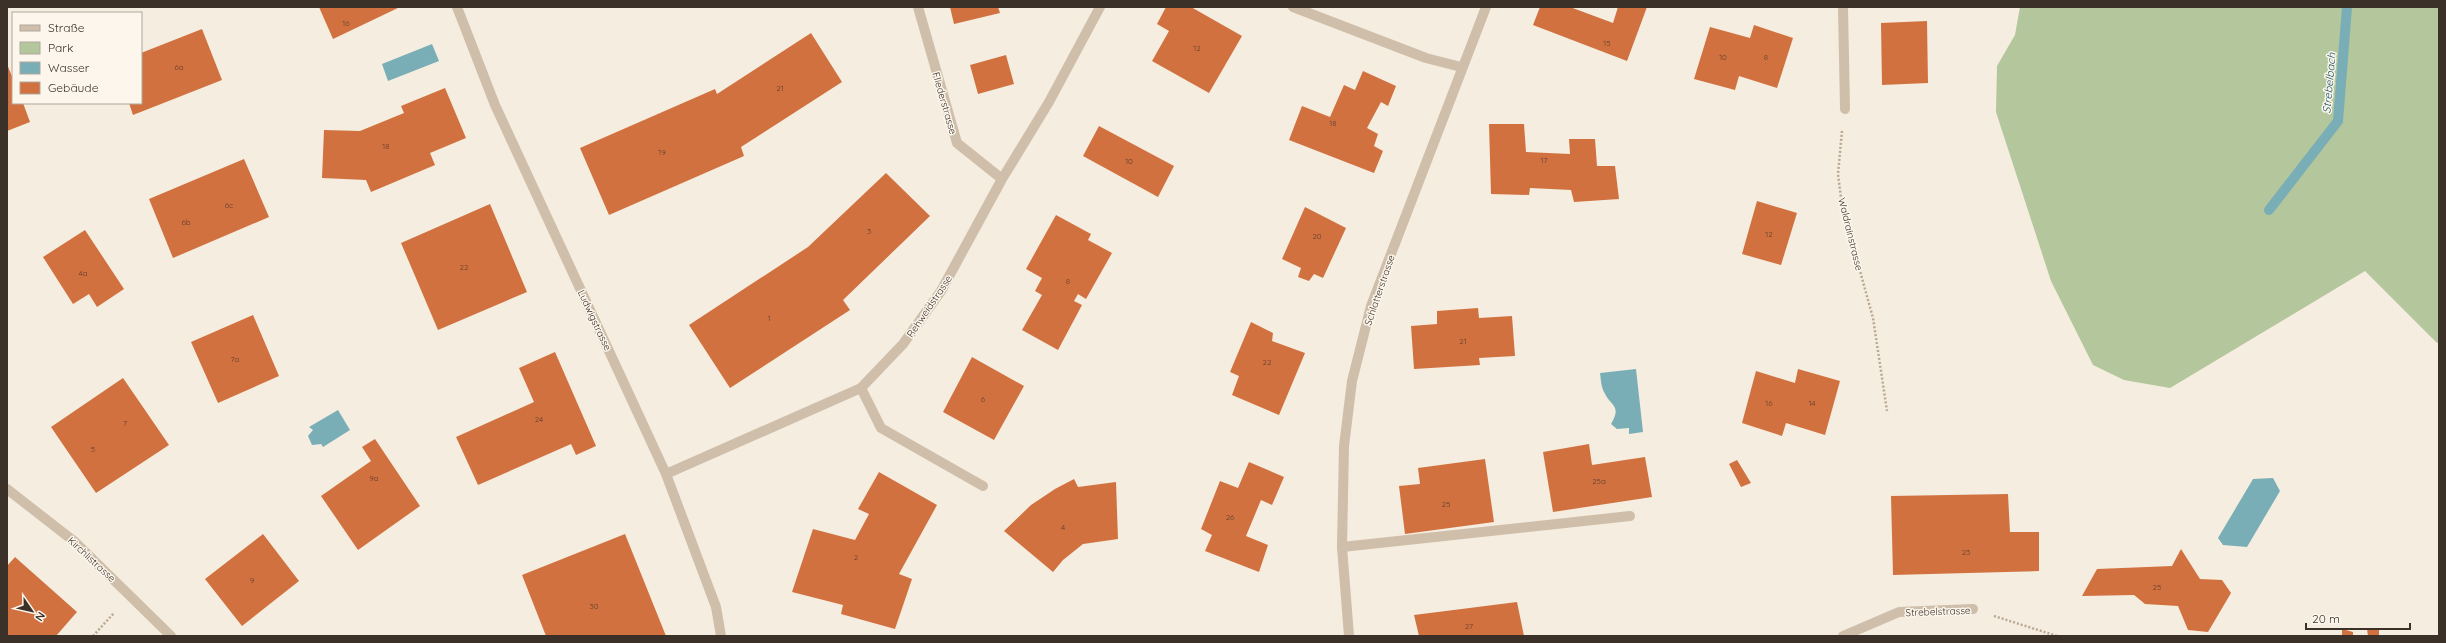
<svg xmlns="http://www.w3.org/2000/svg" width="2446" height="643" font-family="Quicksand,sans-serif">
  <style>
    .green { fill: #b4c69c }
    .water { fill: #7aaeb6 }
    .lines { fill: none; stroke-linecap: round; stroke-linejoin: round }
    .stream { stroke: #7aaeb6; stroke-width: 10 }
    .building { fill: #d27140 }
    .path { stroke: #bba892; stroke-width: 2.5; stroke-dasharray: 2 2; stroke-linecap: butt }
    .service { stroke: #cfbea9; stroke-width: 10 }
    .minor { stroke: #cfbea9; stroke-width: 10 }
    .labels { text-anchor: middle; stroke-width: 3; stroke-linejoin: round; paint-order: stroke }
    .number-label { font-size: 8px; fill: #62412f }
    .street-label { font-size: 10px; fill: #3c3129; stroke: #fcf6ec }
    .water-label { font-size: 11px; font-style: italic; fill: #1a5762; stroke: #fcf6ec }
  </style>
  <rect width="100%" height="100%" fill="#f5eddf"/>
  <path class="green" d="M2020,7h419v335l-2,1 -72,-72 -195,117 -46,-8 -31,-15 -42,-84 -55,-169 1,-46 18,-31z"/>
  <path class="water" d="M432,44l7,17 -51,20 -6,-17z
    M1636,369l7,63 -14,2v-6l-12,1 -6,-5c11,-19 0,-17 -7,-32 -3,-6 -3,-12 -4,-19z
    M338,410l12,20 -27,17 -2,-3 -9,1 -4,-9 5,-6 -4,-3z
    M2273,478l7,13 -33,56 -24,-2 -5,-7 35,-59z"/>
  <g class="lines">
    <path class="stream" d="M2269,210l69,-89 9,-114"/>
  </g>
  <path class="building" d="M319,7h81l-67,32z
    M950,7h48l2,6 -46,11z
    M1166,7h25l51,29 -33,57 -57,-32 17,-30 -12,-7z
    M1540,7h30l43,16 5,-16h29l-20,54 -94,-36z
    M1927,21l1,62 -46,2 -1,-62z
    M1754,25l39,13 -16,50 -38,-12 -4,14 -41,-11 16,-52 40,11z
    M202,29l20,51 -89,35 -4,-12h12v-50z
    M811,33l31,49 -101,65 3,9 -135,59 -29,-67 135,-59 2,5z
    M1006,55l8,29 -36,10 -8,-29z
    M7,64l6,15v24h10l7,19 -23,9z
    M1363,71l33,15 -8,20 -7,-4 -14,26 11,6 -4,12 9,5 -9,22 -85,-33 13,-34 28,11 14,-32 11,5z
    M445,88l21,50 -36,15 5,12 -64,27 -5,-12 -44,-2 2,-48 36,1 44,-18 -3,-7z
    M1489,124h35l2,28 44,2 -1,-15h26l2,27h18l4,33 -45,3 -3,-12 -41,-2 -1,7 -38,-1z
    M1099,126l75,40 -16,31 -75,-41z
    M244,159l25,58 -96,41 -24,-59z
    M886,173l44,43 -87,84 7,10 -120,78 -41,-63 119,-78z
    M1757,201l40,12 -16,52 -39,-11z
    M490,204l37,88 -89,38 -37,-87z
    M1305,207l41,21 -23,50 -9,-4 -5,7 -11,-4 3,-9 -19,-9z
    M1056,215l35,19 -3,6 24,13 -26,46 -8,-5 -4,7 8,4 -24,45 -36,-20 20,-35 -7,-4 7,-13 -16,-9z
    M85,230l39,59 -27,18 -8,-13 -16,10 -30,-47z
    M1478,308l1,10 33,-2 3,40 -36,2 1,7 -66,4 -3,-43 26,-2v-13z
    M253,315l26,61 -61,27 -27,-61z
    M1251,322l22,11 -1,8 33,12 -26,62 -47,-20 7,-19 -9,-4z
    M555,352l41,94 -20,9 -5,-11 -93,41 -22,-48 78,-35 -15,-34z
    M972,357l52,29 -30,54 -51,-28z
    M1798,369l42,12 -15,54 -39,-12 -4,13 -40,-13 14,-52 39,12z
    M123,378l46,67 -73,48 -45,-66z
    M375,439l45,67 -62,44 -37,-54 50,-35 -9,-14z
    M1589,444l3,21 53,-8 7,40 -99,15 -10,-60z
    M1485,459l9,63 -89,12 -6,-48 21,-2 -2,-16z
    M1737,460l14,23 -10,4 -12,-23z
    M1249,462l35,15 -12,28 -11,-5 -15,36 22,9 -9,27 -54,-21 7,-16 -11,-6 19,-48 18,7z
    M879,472l58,33 -38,69 13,5 -17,50 -54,-15 2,-9 -51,-13 21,-63 42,11 14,-26 -11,-5z
    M1074,479l4,8 38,-5 2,57 -35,5 -20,16 -10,12 -49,-41 27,-26 24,-16z
    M2008,494l2,38h29v39l-146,4 -2,-79z
    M263,534l36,47 -57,45 -37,-47z
    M625,534l41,102h-120l-24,-61z
    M2181,549l19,30 22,1 9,13 -23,39 -20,-2 -10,-24 -33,-2 -11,-9 -52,1 15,-27 75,-3z
    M15,557l62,55 -21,24h-49v-70z
    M1517,602l7,34h-105l-5,-21z
    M2342,629l11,3v4h-11z
    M2367,629h12v7h-11z"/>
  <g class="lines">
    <path class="path" d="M1842,131l-4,43 4,32 31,112 14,93
      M1994,616l63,20
      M93,636l21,-23"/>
    <path class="service" d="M861,388l20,40 102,58
      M1342,547l288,-31"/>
    <path class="minor" d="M457,7l38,98 171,369 50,133 5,29
      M918,7l39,136 45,36
      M1293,7l133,51 35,9
      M1843,7l2,102
      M666,474l195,-86 42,-44 38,-53 61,-112 47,-77 51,-95
      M7,489l68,53 96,94
      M1349,636l-7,-89 2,-101 8,-65 19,-75 115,-299
      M1843,636l56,-24 74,-3"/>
  </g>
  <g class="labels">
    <g class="number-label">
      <text x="346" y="26">16</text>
      <text x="1607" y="46">15</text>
      <text x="1197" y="51">12</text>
      <text x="1723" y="60">10</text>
      <text x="1766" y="60">8</text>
      <text x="179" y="70">6a</text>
      <text x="780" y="91">21</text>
      <text x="1333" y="126">18</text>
      <text x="386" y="149">18</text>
      <text x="662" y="155">19</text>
      <text x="1544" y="163">17</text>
      <text x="1129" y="164">10</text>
      <text x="229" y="208">6c</text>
      <text x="186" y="225">6b</text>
      <text x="869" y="234">3</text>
      <text x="1769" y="237">12</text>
      <text x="1317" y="239">20</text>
      <text x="464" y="270">22</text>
      <text x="83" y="276">4a</text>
      <text x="1068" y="284">8</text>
      <text x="769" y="321">1</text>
      <text x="1463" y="344">21</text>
      <text x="235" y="362">7a</text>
      <text x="1267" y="365">22</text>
      <text x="983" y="402">6</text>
      <text x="1769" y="406">16</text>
      <text x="1812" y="406">14</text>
      <text x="539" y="422">24</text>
      <text x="125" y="426">7</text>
      <text x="93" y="452">5</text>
      <text x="374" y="481">9a</text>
      <text x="1599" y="484">25a</text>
      <text x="1446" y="507">25</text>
      <text x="1230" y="520">26</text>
      <text x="1063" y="530">4</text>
      <text x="1966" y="555">23</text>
      <text x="856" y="560">2</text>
      <text x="252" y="583">9</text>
      <text x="2157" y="590">25</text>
      <text x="594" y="609">30</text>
      <text x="1469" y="629">27</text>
    </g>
    <g class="street-label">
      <text transform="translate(945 103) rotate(74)" y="4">Fliederstrasse</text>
      <text transform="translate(1851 234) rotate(76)" y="4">Waldrainstrasse</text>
      <text transform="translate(1379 290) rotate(-71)" y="4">Schlatterstrasse</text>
      <text transform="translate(929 306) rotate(-56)" y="4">Rehweidstrasse</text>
      <text transform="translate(595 320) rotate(65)" y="4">Ludwigstrasse</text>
      <text transform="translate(92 559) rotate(43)" y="4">Kirchlistrasse</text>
      <text transform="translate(1938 611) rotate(-2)" y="4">Strebelstrasse</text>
    </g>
    <g class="water-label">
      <text transform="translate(2329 83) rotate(-85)" y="4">Strebelbach</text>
    </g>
  </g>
  <rect width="2446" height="643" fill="none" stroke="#3c3129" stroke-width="16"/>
  <rect x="12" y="12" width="130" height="92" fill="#fcf6ec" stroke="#afa79e"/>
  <rect x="20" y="25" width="20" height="6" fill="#cfbea9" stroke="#afa79e"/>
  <text x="48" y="32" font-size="12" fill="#3c3129">Straße</text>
  <rect x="20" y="42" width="20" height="12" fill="#b4c69c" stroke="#afa79e"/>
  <text x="48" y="52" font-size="12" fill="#3c3129">Park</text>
  <rect x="20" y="62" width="20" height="12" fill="#7aaeb6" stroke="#afa79e"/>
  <text x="48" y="72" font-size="12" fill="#3c3129">Wasser</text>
  <rect x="20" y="82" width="20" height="12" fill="#d27140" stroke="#afa79e"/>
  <text x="48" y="92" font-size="12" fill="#3c3129">Gebäude</text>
  <g transform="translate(32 611) rotate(124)" stroke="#fcf6ec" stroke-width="3" paint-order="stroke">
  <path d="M0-3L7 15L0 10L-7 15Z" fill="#3c3129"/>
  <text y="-6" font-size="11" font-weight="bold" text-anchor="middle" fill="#3c3129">N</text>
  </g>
  <path d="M2306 623v6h104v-6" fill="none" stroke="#3c3129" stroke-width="2"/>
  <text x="2312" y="623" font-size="12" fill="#3c3129" stroke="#fcf6ec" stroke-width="3" paint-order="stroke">20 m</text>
</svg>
